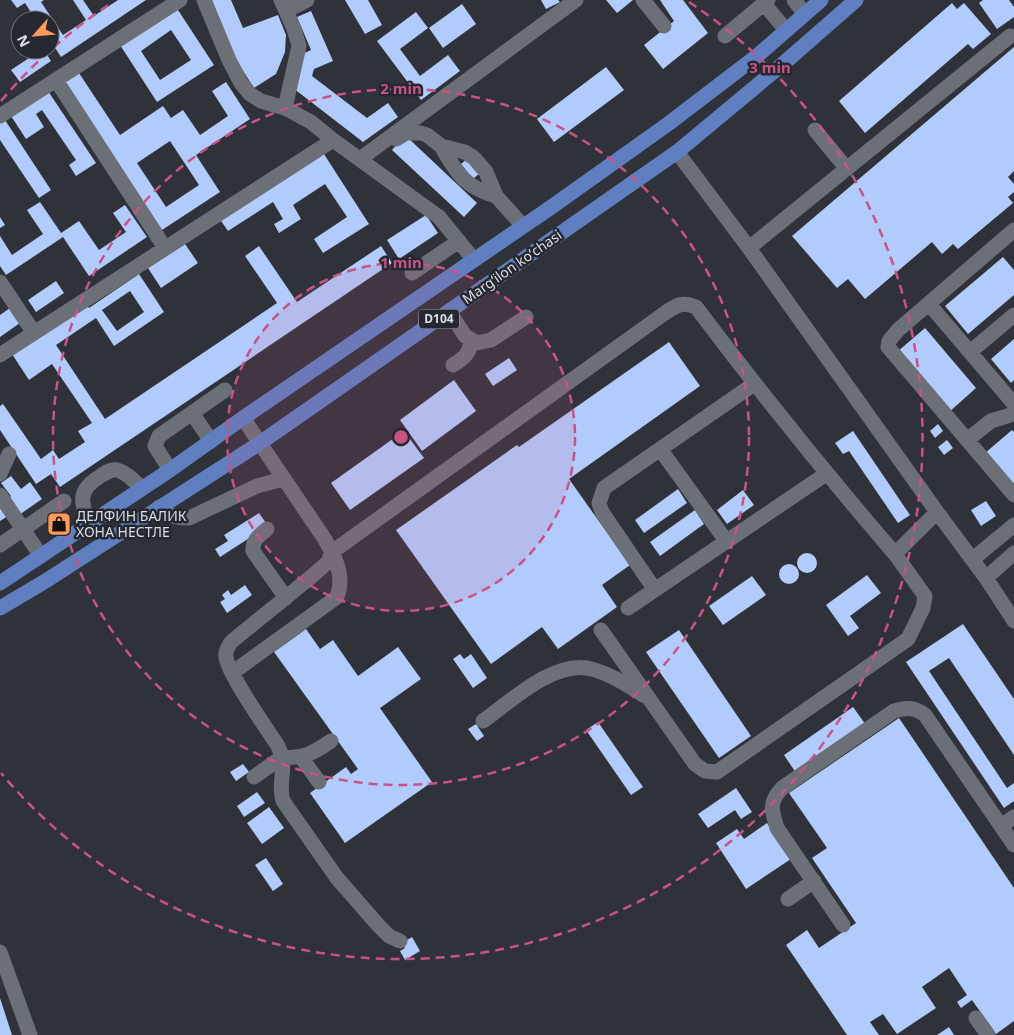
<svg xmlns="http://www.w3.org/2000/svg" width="1014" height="1035" font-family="'Noto Sans',sans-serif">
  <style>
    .building { fill: #b0cbfc; fill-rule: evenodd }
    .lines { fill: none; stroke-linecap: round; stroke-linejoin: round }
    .minor { stroke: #6b6f76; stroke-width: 15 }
    .major { stroke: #5f7fc0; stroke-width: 15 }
    .ring { fill: none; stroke: #ca5384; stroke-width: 2.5; stroke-dasharray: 9 6 }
    .labels { text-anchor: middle; stroke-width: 5; stroke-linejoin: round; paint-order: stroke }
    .shield { fill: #25292f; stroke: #a4a8ac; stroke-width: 1 }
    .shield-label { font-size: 12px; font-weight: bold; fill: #dbdee2 }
    .street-label { font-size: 14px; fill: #dbdee2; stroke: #25292f }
    .poi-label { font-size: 14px; fill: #dbdee2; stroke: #25292f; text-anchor: start }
    .centre { fill: #ca5384; stroke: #25292f; stroke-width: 2.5 }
    .ring-label { font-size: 15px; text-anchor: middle; font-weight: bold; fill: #ca5384; stroke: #25292f; stroke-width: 5; stroke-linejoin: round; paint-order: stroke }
  </style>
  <rect width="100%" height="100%" fill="#2f3339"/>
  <path class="building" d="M11,0h33l-3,2 22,33 23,-15 -13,-20h10l11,16 24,-16h28l-85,57 -11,-17v-20h-14l-11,-17 -8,5z
    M212,0h19l12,28 35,-13 8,20 -1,17 -9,22 -22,14 -21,-33z
    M345,0h23l14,25 -17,9z
    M541,0h17l2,2 -14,7z
    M606,0h27l-16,13z
    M660,0h23l25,33 -45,36 -19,-24 30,-24z
    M983,0h26l5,7v10l-17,12 -18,-26z
    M952,3l5,6 7,-6 27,31 -18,15 -5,-5 -103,89 -26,-32z
    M462,4l14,20 -33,24 -14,-20z
    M176,7l38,58 -57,37 -37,-57zM171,30l20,30 -31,20 -19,-29z
    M311,11l22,50 -19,8 -2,7 55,42 21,-15 10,14 -35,25 -70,-54 7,-33 11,-5 -14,-33z
    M416,12l12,16 -28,21 20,27 28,-21 12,16 -39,29 -44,-59z
    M1014,47v124l-6,6 6,7v8l-6,5 5,6 -55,46 -5,-5 -11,10 -10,-12 -67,57 -17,-20 -11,9 -45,-52z
    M41,50h3l7,11 -31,21 -9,-12z
    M606,67l18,23 -70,52 -17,-23z
    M79,73l41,62 43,-29 8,12 12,-8 17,25 28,-19 -16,-25 14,-9 24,37 -54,36 24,37 -58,38 -98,-147zM170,141l29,44 -33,22 -29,-44z
    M48,91l48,72 -20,13 -7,-11 7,-5 -34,-50 -6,4 8,13 -18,12 -15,-23z
    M3,117l48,73 -12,8 -39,-58v-21z
    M405,135l72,68 -13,14 -72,-67z
    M322,151l47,73 -46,29 -9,-14 33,-22 -22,-33 -32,21 8,14 -22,14 -5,-9 9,-5 -10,-17 -45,29 -9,-13z
    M468,158l12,15 -7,6 -12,-15z
    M40,202l21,31 18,-12 20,29 27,-18 -13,-19 12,-8 22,32 -58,39 -26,-39 -57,38 -6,-9v-30l12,19 31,-21 -16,-24z
    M426,215l12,18 -39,26 -12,-19z
    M0,217l5,8 -5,3z
    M185,244l13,19 -37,25 -13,-20z
    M259,246l38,56 84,-56 11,17 -332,224 -9,-13 -15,10 -36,-54v-24l3,-2 38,55 12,-9 6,9 26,-17 -7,-11 14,-8 -40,-59 -23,16 -17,-26 74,-50 3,4 50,-34 25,38 -50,34 -18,-28 -40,27 49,74 172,-116 -32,-47zM130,291l14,21 -27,19 -15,-21z
    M1003,257l11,13v25l-46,39 -23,-28z
    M56,281l8,12 -28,19 -8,-12z
    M10,308l10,15 -20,14v-22z
    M925,328l51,60 -28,25 -51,-61z
    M1014,339v41l-3,3 -20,-24z
    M669,342l31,44 -131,93 61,86 -28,20 15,22 -59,42 -16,-22 -51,37 -95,-134 121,-85 2,2z
    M509,358l8,12 -24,16 -8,-12z
    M454,380l22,31 -54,40 -22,-31z
    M938,424l5,7 -8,7 -5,-7z
    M1012,430l2,2v55l-29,-34z
    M404,431l20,27 -74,52 -19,-27z
    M853,431l57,84 -12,8 -49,-72 -6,3 -8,-11z
    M947,440l6,8 -9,7 -6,-8z
    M11,476l10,13 9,-7 12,17 -23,16 -12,-16 4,-3 -10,-13z
    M678,489l9,14 -43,30 -9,-13z
    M743,490l11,15 -27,19 -10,-14z
    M986,501l10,15 -15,10 -10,-16z
    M0,505l8,11 -8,5z
    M695,510l9,14 -44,32 -10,-14z
    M259,513l9,13 -48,31 -5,-8 13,-8 -4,-6z
    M797 563a10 10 0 1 1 20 0a10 10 0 1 1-20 0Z
    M779 574a10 10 0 1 1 20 0a10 10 0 1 1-20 0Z
    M867,575l14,18 -31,23 9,12 -11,8 -22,-31z
    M752,576l14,19 -43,30 -14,-19z
    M245,585l7,10 -25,18 -7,-11 5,-3 -3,-4 6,-5 3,5z
    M963,624l51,75v56l-65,-97 -20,13 78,117 7,-5v18l-10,7 -98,-146z
    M306,629l14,20 13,-9 25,36 40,-29 23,32 -41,29 52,74 -87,61 -35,-50 36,-26 5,7 7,-5 -84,-117z
    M679,630l72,106 -32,22 -73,-106z
    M460,654l4,5 7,-5 16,24 -14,10 -20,-29z
    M853,707l13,18 -70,48 -12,-18z
    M899,718l115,170v133l-18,13 -24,-34 -11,8 -4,-6 10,-7 -18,-27 -27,19 14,21 -39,26 -14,-20 -13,8 9,13h-32l-61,-90 21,-15 12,18 37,-25 -44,-65 15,-10 -38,-55z
    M598,722l45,65 -12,8 -45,-65z
    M476,724l8,12 -7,5 -9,-12z
    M243,764l6,8 -13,9 -6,-9z
    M736,788l16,24 -11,7 -6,-9 -27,18 -10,-14z
    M257,792l8,11 -21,14 -7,-11z
    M269,807l15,21 -22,16 -15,-21z
    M767,823l24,36 -45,30 -30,-46 21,-14 7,10z
    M266,858l17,26 -10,7 -18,-26z
    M412,937l8,14 -15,9 -5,-9 5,-3 -3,-5z
    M0,998l12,37h-12z
    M949,1027l5,8h-17z"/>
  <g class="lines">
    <path class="minor" d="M204,0l25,60 12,23 9,11 11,7 24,7 26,14 22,18 106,77 35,43
      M281,0l13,29 5,17 -14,62
      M643,0l21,26
      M794,0l11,14
      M764,4l22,26
      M286,11l21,-11
      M725,36l43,-36
      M56,80l109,168
      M0,116l180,-116
      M815,130l32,39
      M396,139l10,-6h15l6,2 14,11 24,6 9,6 12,14 10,24 27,30
      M441,146c16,27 23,41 55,50
      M677,152l72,96 188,264 49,66 28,43
      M360,159l216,-159
      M1014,230l-116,100 -9,11 -1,6 126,148
      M749,248l261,-212
      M412,273l47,-32
      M0,282l34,51
      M929,304l85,100
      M449,311l16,25 12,7 14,-3 35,-23
      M970,352l44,-37
      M0,355l333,-215
      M453,365c11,-7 18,-12 17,-25
      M192,413l19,28
      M243,418l81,120 8,14 -4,10 -17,15 -80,65c-3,5 -6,10 -5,15 2,17 41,72 52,89 1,4 4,8 4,11 3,16 -4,29 1,44l54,77 41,47 11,11 11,5
      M967,440l24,-19 23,-7
      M660,449l67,93
      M170,470l-15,-24 4,-10 66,-46
      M0,474l9,-20
      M0,495l41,61
      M159,507c9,9 17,11 30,11l68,-32 26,-7
      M89,524c-8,-22 -12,-33 10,-47 6,-4 11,-8 18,-7 9,2 18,12 25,18
      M267,529c-8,7 -15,11 -14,22l33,47
      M0,545l64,-44
      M973,559l41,-34
      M986,578l28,-25
      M655,590l-53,-78 -3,-9 5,-15 150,-104
      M628,608l198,-134
      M601,630l94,134 10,7 12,1 191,-133 15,-31 2,-12 -30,-42
      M232,673l105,-76c6,-16 2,-30 -5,-45l333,-239c12,-8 17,-12 31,-6 64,85 130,167 199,247l42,-42
      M483,721c27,-19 69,-59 104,-53 20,4 39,16 56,27
      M301,757l18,25
      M254,777l28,-20c20,3 33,-5 49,-16
      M1001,826l13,-9
      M788,899l26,-18
      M843,925l-66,-97c-5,-17 -9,-25 5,-40l112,-77c13,-4 20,-4 31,4l89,130
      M0,952l30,83
      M976,1018l12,17"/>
    <path class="major" d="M0,583l170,-113 73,-52 307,-210 118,-84 89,-68 64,-56
      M0,608l44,-26 216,-139 417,-291 107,-89 72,-63"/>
  </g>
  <circle cx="401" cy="437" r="174" fill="#ca5384" fill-opacity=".12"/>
  <g class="ring">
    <circle cx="401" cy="437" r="174"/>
    <circle cx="401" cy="437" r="348"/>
    <path d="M1 101A522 522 0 0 1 113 2M689 2A522 522 0 1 1 1 773"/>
  </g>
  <defs>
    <g id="shop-square" transform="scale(1.25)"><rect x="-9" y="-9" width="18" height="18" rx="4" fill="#fe9b59" stroke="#25292f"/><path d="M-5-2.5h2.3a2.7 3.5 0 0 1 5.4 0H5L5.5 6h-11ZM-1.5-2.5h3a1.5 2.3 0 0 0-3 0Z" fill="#111"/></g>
  </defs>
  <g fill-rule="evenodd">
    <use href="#shop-square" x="59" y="524"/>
  </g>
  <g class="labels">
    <rect class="shield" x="419" y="309.5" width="40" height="19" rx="4"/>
    <g class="shield-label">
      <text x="439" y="323">D104</text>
    </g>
    <g class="street-label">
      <text transform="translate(512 267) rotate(-35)" y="5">Margʻilon koʻchasi</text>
    </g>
    <g class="poi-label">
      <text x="76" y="521">ДЕЛФИН БАЛИК<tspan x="76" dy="16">ХОНА НЕСТЛЕ</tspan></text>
    </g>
  </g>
  <circle cx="401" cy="437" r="8" class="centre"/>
  <g class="ring-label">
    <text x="770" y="73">3 min</text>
    <text x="401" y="94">2 min</text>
    <text x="401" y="268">1 min</text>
  </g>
  <g transform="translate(35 35) rotate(243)"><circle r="24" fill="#25292f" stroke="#6e7177"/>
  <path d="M0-4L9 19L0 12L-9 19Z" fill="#fe9b59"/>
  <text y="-8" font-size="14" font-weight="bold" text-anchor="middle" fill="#dbdee2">N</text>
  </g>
</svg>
